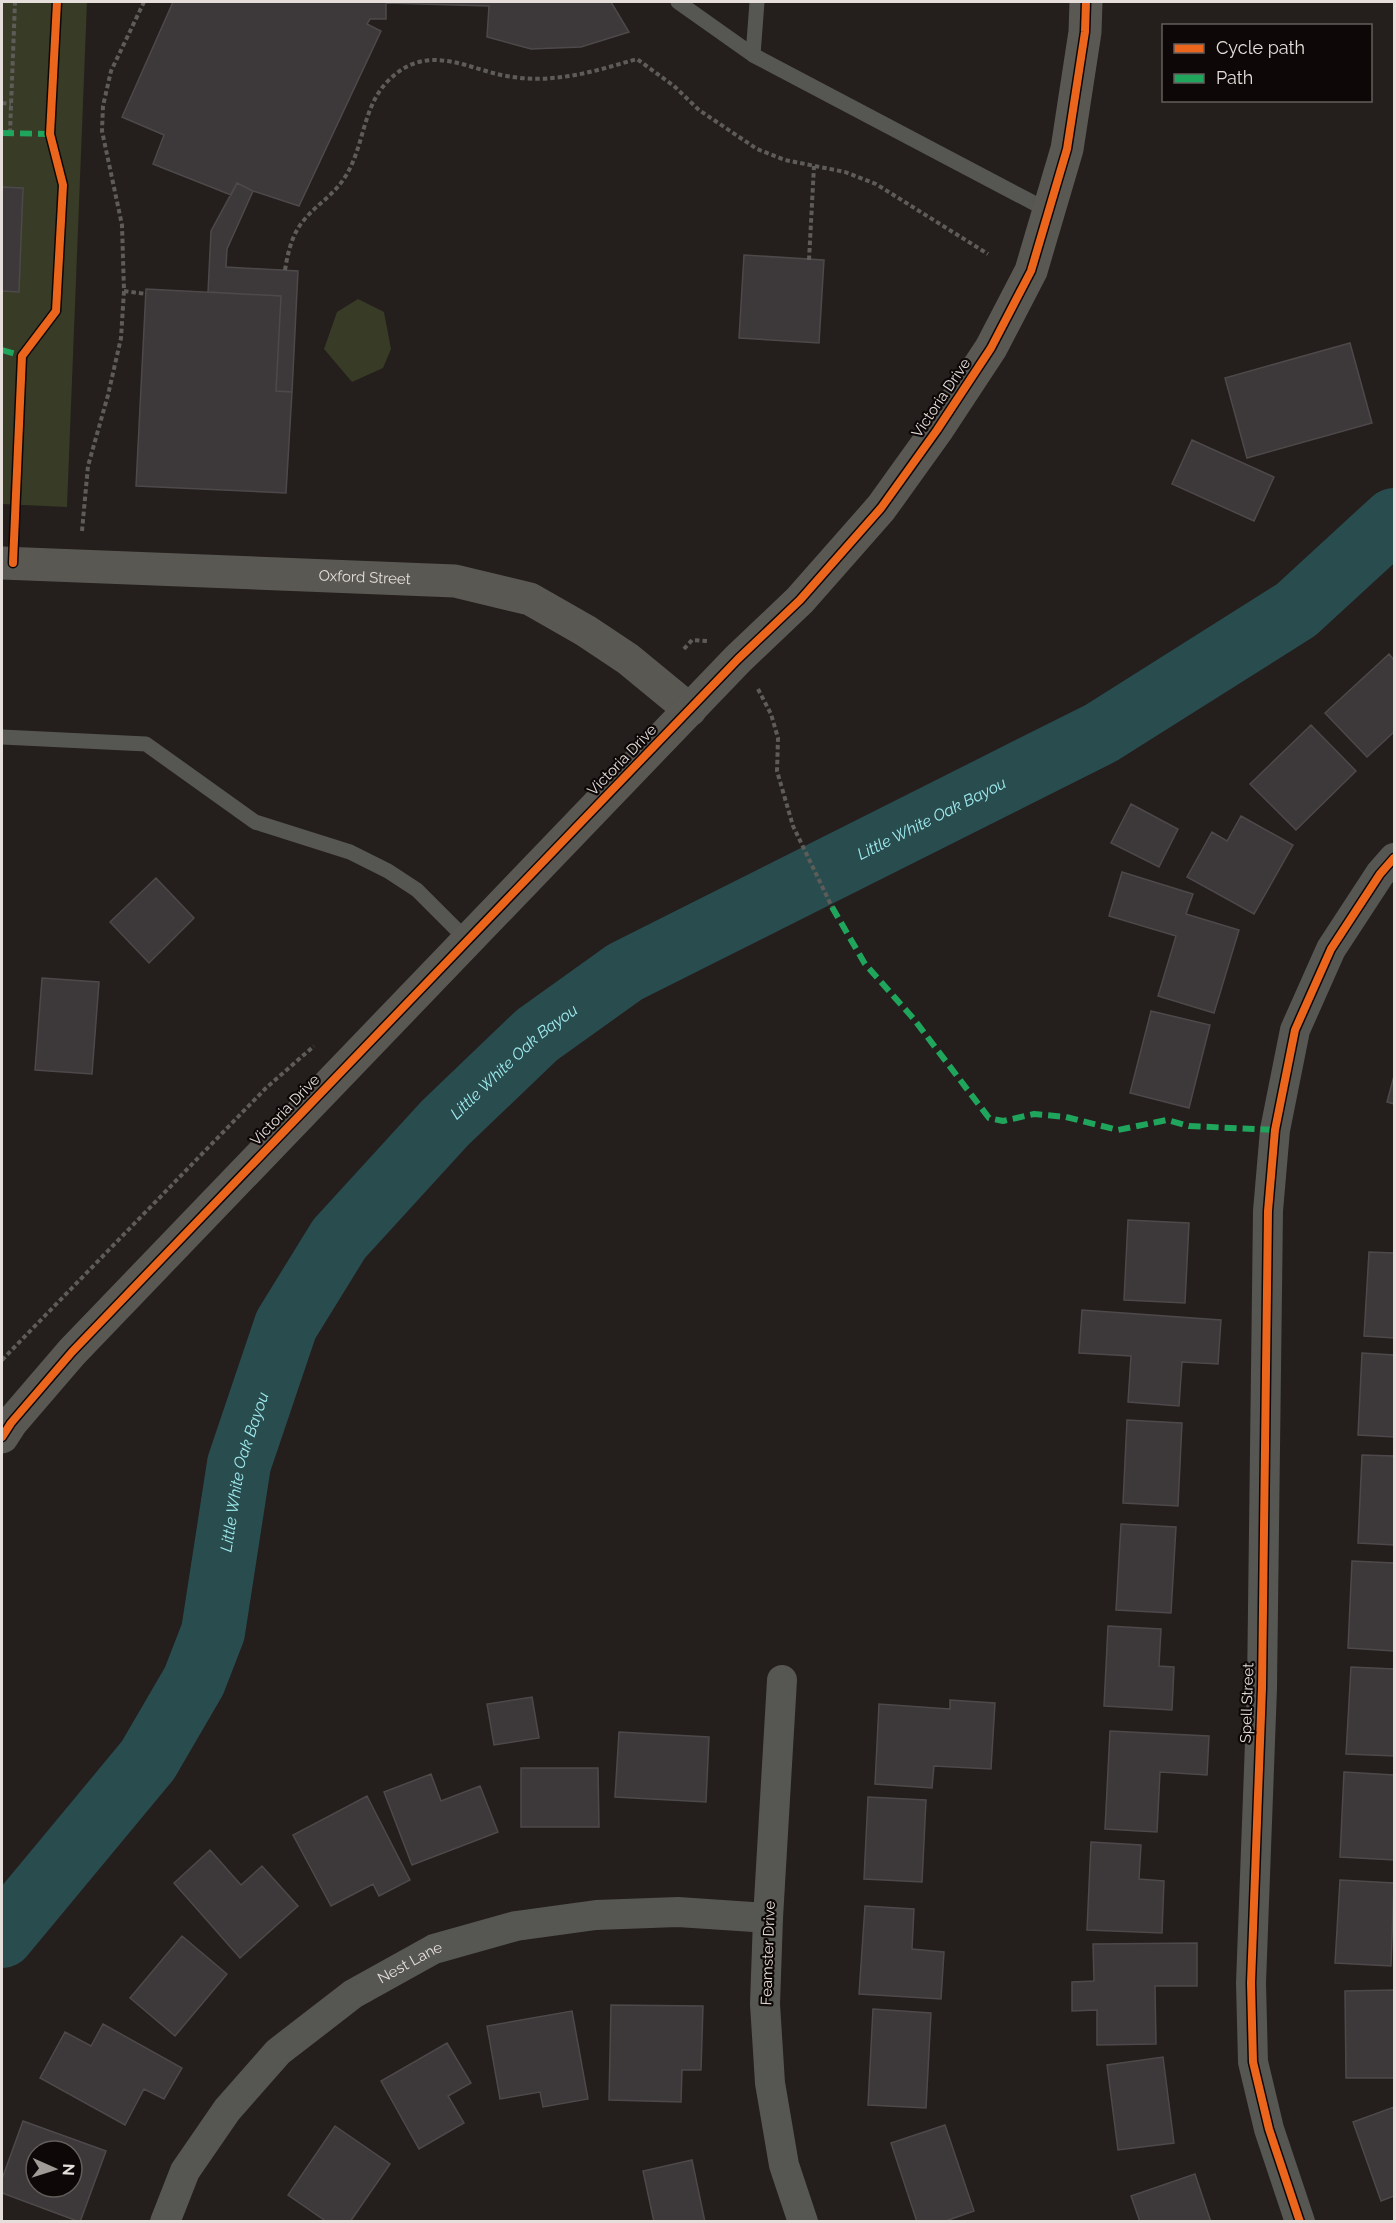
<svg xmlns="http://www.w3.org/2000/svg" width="1396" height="2223" font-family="Raleway,sans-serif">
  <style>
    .green { fill: #383b26 }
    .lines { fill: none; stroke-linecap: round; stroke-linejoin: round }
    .river { stroke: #294d4f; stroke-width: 64 }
    .building { fill: #3d393a; stroke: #4d494a; stroke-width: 1.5; fill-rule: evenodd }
    .path { stroke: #5e5c58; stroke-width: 4; stroke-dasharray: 4.5 3; stroke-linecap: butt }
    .lane { stroke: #565652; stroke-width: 15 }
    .street { stroke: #565652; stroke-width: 30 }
    .secondary { stroke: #5a5853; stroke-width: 33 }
    .quiet { stroke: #20a55d; stroke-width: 6; stroke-dasharray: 12 6; stroke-linecap: butt }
    .cycleway-casing { stroke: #0d0807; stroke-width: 11 }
    .cycleway { stroke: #eb651d; stroke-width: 8 }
    .labels { text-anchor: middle; stroke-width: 4.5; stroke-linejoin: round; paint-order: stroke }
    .street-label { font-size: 15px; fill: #e5dedb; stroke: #0d0807 }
    .water-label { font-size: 16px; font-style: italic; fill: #a0ecf0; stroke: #0d0807 }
  </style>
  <rect width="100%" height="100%" fill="#241e1c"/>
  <path class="green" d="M2,2h85l-20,505 -65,-3z
    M358,299l26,13 7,37 -8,19 -31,14 -28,-33 13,-37z"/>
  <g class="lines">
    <path class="river" id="s1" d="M2,1936l146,-176 46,-79 19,-49 26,-168 47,-139 53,-86 106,-116 92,-88 88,-63 476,-239 195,-123 98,-90"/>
  </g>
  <path class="building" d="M173,2h438l18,30 -48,15 -50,2 -44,-12 2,-31 -103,-3v16h-16l-3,5 14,7 -82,175 -46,-15 -16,-8 -6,12 -78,-31 11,-29 -42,-18z
    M237,183l16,8 -26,58 -1,18 72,4 -6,121 -16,-1 5,-95 -73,-4 3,-61z
    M2,187l21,1 -4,104 -17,-1z
    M744,255l80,5 -5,83 -80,-5z
    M146,289l135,7 -5,95 16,1 -6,101 -150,-7z
    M1350,343l22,80 -125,35 -22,-80z
    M1192,440l82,37 -20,44 -82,-37z
    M1389,654l5,6v72l-27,25 -42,-44z
    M1311,725l45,46 -60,59 -46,-46z
    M1131,804l47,25 -19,38 -48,-24z
    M1241,816l52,29 -39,69 -67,-37 25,-45 15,9z
    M1122,872l71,22 -7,20 53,16 -25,83 -56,-17 18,-60 -67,-20z
    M156,878l38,40 -45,45 -39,-41z
    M42,978l57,4 -7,92 -57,-4z
    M1151,1011l59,14 -21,83 -59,-15z
    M1394,1076v28l-7,-2z
    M1128,1220l61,3 -4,80 -61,-3z
    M1369,1252l25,1v85l-30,-2z
    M1082,1310l139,10 -3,44 -36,-2 -3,44 -51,-4 3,-46 -52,-3z
    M1362,1353l32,2v82l-36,-2z
    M1127,1420l55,3 -4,83 -55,-3z
    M1362,1455l32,1v89l-36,-2z
    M1121,1524l55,3 -5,86 -55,-3z
    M1352,1561l42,2v88l-46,-3z
    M1108,1626l53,3 -2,37 15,1 -2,43 -68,-4z
    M1351,1667l43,2v87l-48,-2z
    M532,1697l7,41 -45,7 -7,-41z
    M950,1700l45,3 -4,66 -57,-3 -2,22 -57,-4 4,-80 71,5z
    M1110,1731l99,5 -2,39 -47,-3 -3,60 -52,-3z
    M619,1732l90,5 -3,65 -91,-5z
    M521,1768h77l1,59h-78z
    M1344,1772l50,3v85l-54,-3z
    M431,1774l10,27 39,-15 18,46 -86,33 -28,-73z
    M367,1796l43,84 -31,16 -6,-12 -42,22 -38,-71z
    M868,1797l58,3 -4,82 -58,-3z
    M1091,1842l50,3 -2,34 25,2 -2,52 -75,-3z
    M210,1850l31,35 21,-19 36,40 -58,52 -66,-75z
    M1340,1880l54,3 -3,83 -56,-3z
    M865,1906l49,3 -2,40 32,3 -3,47 -82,-5z
    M182,1936l45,38 -52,62 -45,-38z
    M1197,1943v43h-42l1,58 -59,1v-35l-25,1v-29l22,-1 -1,-37z
    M1394,1990v88h-48l-1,-87z
    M611,2005l92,1 -2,64h-19l-1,32 -72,-2z
    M873,2009l58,4 -5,95 -58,-3z
    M572,2011l16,88 -45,8 -3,-15 -40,7 -13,-73z
    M103,2024l79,44 -18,31 -20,-10 -19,36 -85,-47 25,-46 26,14z
    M447,2043l24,40 -23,13 16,27 -45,26 -38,-68z
    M1163,2057l11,86 -56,7 -11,-85z
    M1394,2107v89l-13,5 -28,-79z
    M23,2121l83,30 -26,71 -78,-29v-14zM36,2151h36v36h-36z
    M945,2125l29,86 -31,11h-26l-26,-79z
    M335,2126l55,38 -40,58h-23l-39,-27z
    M692,2160l13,62h-51l-11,-51z
    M1195,2174l16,48h-71l-9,-26z"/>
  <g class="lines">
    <path class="path" d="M2,103l9,1
      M10,133l5,-131
      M809,260l5,-94
      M285,270c3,-18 7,-36 19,-50 13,-16 30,-25 41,-43 20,-31 17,-72 45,-98 33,-32 67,-16 103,-6 18,5 41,7 59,5 29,-2 57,-11 85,-19l37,27 25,24 58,39 28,11 60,12 31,12 112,70
      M124,291l22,3
      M82,531l6,-65 20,-71 13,-57 3,-47 -2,-66 -20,-94 1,-25 8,-35 33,-69
      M684,649l8,-9 16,1
      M758,689l13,25 7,24 -1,33 16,55 39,81
      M2,1360l264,-272 48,-42"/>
    <path class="lane" d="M678,2l75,53 4,-53
      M753,55l296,156
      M2,737l144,7 109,78 95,30 38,19 29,19 50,50"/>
    <g class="street">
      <path d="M782,1680l-14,238 -3,86 5,79 14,82 19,57"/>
      <path id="s2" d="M165,2222l20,-51 42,-61 51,-58 75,-58 81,-45 82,-23 80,-11 82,-3 90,6"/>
      <path d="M1300,2222l-31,-93 -16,-67 -2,-79 11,-295 6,-477 7,-81 20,-100 36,-81 49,-75 14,-16"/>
    </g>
    <g class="secondary">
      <path id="s3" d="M2,563l453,18 75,18 56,32 42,28 62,51"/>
      <path d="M2,1437l9,-14 61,-71 666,-693 62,-59 81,-92 56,-78 54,-82 40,-77 36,-122 18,-117 1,-30"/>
    </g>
    <path class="quiet" d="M2,133l48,1
      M2,350l20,6
      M832,907l33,57 48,54 76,100 14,3 31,-7 32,3 52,13 49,-10 22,6 86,4"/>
    <g class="cycleway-casing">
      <path id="cycleway" d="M13,563l9,-207 34,-45 7,-126 -13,-51 7,-132
        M2,1437l9,-14 61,-71 666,-693 62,-59 81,-92 56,-78 54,-82 40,-77 36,-122 18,-117 1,-30
        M1300,2222l-31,-93 -16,-67 -2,-79 11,-295 6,-477 7,-81 20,-100 36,-81 49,-75 14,-16"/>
    </g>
    <use href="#cycleway" class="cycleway"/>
  </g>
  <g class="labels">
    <g class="street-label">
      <text transform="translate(941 398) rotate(-56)" y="5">Victoria Drive</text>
      <text dy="5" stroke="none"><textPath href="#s3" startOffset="363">Oxford Street</textPath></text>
      <text transform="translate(622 760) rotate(-46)" y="5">Victoria Drive</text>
      <text transform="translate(285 1110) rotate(-46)" y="5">Victoria Drive</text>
      <text transform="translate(1247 1703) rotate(-88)" y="5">Spell Street</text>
      <text transform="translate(768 1953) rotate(-88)" y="5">Feamster Drive</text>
      <text dy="5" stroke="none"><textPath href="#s2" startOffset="366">Nest Lane</textPath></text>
    </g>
    <g class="water-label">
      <text dy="6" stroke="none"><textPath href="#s1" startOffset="1526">Little White Oak Bayou</textPath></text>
      <text dy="6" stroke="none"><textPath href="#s1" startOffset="1040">Little White Oak Bayou</textPath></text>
      <text dy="6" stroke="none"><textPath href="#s1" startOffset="536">Little White Oak Bayou</textPath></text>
    </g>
  </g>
  <rect width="1396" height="2223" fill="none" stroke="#e5dedb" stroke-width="6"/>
  <rect x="1162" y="24" width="210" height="78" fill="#0d0807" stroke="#635e5c" stroke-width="1.5"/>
  <rect x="1174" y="44" width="30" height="9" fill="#eb651d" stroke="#635e5c" stroke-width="1.5"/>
  <text x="1216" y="54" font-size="18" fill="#e5dedb">Cycle path</text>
  <rect x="1174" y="74" width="30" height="9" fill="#20a55d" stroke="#635e5c" stroke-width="1.5"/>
  <text x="1216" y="84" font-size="18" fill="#e5dedb">Path</text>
  <g transform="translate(54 2169) rotate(93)"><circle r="28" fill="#0d0807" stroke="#635e5c" stroke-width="1.5"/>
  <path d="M0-4.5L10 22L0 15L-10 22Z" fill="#a19b98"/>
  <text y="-9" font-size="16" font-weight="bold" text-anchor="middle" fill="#e5dedb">N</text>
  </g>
</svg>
